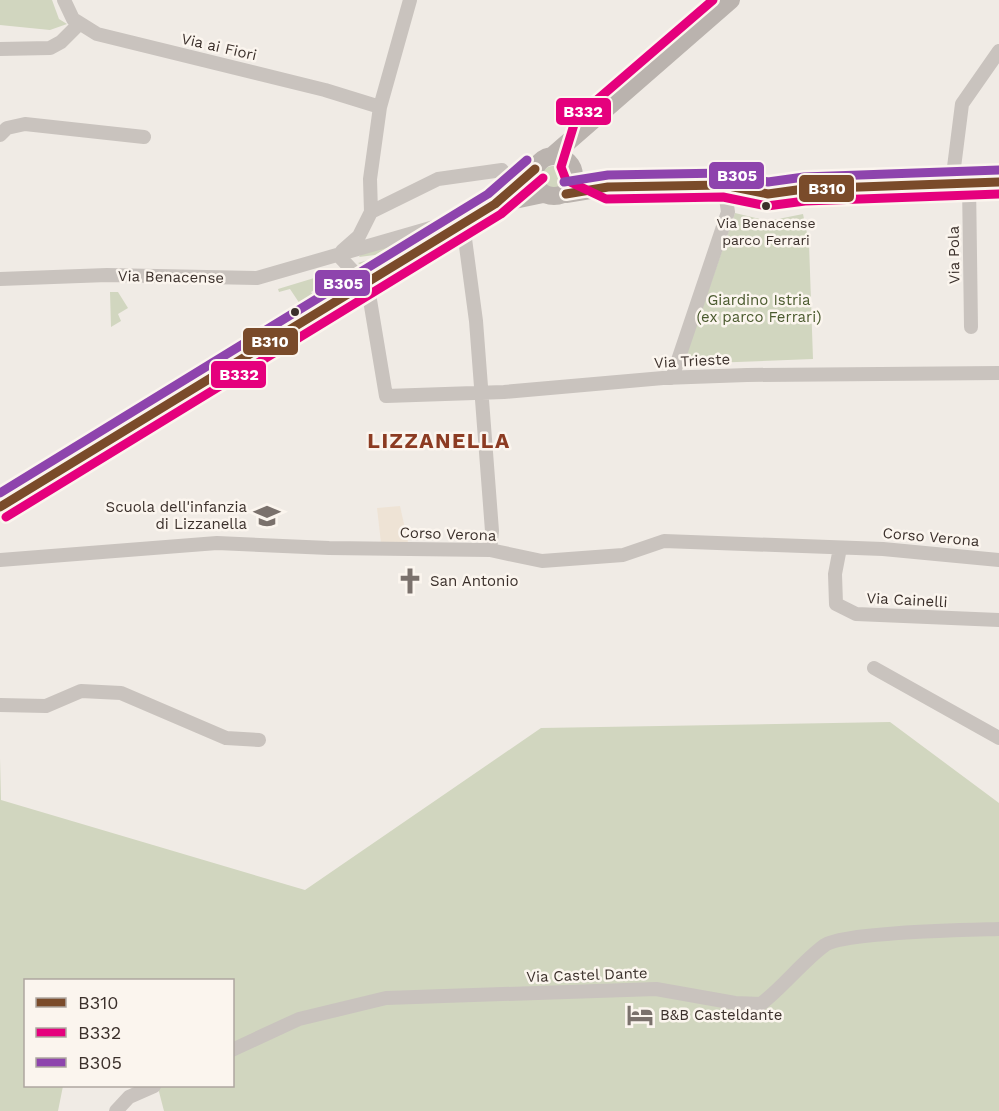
<svg xmlns="http://www.w3.org/2000/svg" width="999" height="1111" font-family="'Work Sans',sans-serif">
  <style>
    .green { fill: #d1d6bf }
    .plaza { fill: #eee3d5 }
    .lines { fill: none; stroke-linecap: round; stroke-linejoin: round }
    .street { stroke: #c9c3be; stroke-width: 14 }
    .secondary { stroke: #bab3ae; stroke-width: 18 }
    .bus-1-casing { stroke: #fbf5ee; stroke-width: 14 }
    .bus-2-casing { stroke: #fbf5ee; stroke-width: 14 }
    .bus-3-casing { stroke: #fbf5ee; stroke-width: 14 }
    .bus-1 { stroke: #7a4b2a; stroke-width: 9 }
    .bus-2 { stroke: #e5007d; stroke-width: 9 }
    .bus-3 { stroke: #8e44ad; stroke-width: 9 }
    .bus-dot { fill: #3b302b; stroke: #fbf5ee; stroke-width: 2 }
    .labels { text-anchor: middle; stroke-width: 5; stroke-linejoin: round; paint-order: stroke }
    .bus-label { font-size: 14px; fill: #3b302b; stroke: #fbf5ee }
    .street-label { font-size: 15px; fill: #3b302b; stroke: #fbf5ee }
    .park-label { font-size: 15px; fill: #4a5a2e; stroke: #fbf5ee }
    .poi-label { font-size: 15px; fill: #3b302b; stroke: #fbf5ee; text-anchor: start }
    .district-label { font-size: 21px; font-weight: bold; letter-spacing: 1.5px; fill: #8c3b22; stroke: #fbf5ee }
    .line-badge { stroke: #fbf5ee; stroke-width: 2 }
    .badge-label { font-size: 16px; text-anchor: middle; font-weight: bold; fill: #fff }
  </style>
  <rect width="100%" height="100%" fill="#f0ebe5"/>
  <path class="green" d="M0,0h52l7,19 8,5 -17,6 -50,-5z
    M542 177a11 11 0 1 1 22 0a11 11 0 1 1-22 0Z
    M735,213l33,8 35,-7 6,29 4,116 -130,5z
    M410,237l14,3 -49,29h-8l-9,-6 17,-5v-3l-16,2 5,-7z
    M334,272l7,12 -14,8h-5l-3,-5 -8,5 3,4 -14,8 -10,-15 -11,3 -1,-3z
    M110,292h8l10,16 -10,6 3,7 -10,6z
    M890,722l109,81v308h-835l-6,-23 -11,-2h85v-106h-206v106h37l-5,25h-58v-353l1,42 304,90 236,-162z"/>
  <path class="plaza" d="M400,506l8,36 -27,1 -4,-35z"/>
  <g class="lines">
    <path class="street" d="M64,0l9,19 24,15 228,56 55,17
      M0,49l50,-1 11,-6 18,-18
      M0,135l7,-7 18,-4 119,13
      M952,183l10,-79 37,-53
      M969,183l2,144
      M371,212l67,-33 64,-9
      M463,224l13,97 16,210 -2,19
      M342,251l17,-15 12,-24 -1,-33 10,-72 30,-107
      M338,255l14,15 8,16
      M0,279l107,-4 150,3 177,-51
      M367,282l19,114 118,-4 159,-14 84,-3 252,-2
      M672,378l56,-166 -4,-27
      M840,548l-5,26 1,30 20,10 143,6
      M0,560l217,-17 112,5 161,2 52,11 81,-6 41,-14 219,8 116,11
      M874,668l125,70
      M0,705l46,1 35,-15 40,2 105,45 33,2
      M232,1050l67,-31 87,-21 270,-9 79,14 26,1c23,-18 42,-43 64,-59 20,-13 143,-15 174,-16
      M116,1111l13,-14 25,-11"/>
    <path class="secondary" d="M534 176a20 20 0 1 1 40 0a20 20 0 1 1-40 0Z
      M552,156l179,-156
      M566,194l42,-7 116,-2 44,9 36,-5 195,-7
      M495,204l48,-10
      M0,507l463,-283 32,-20 40,-35"/>
    <g class="bus-1-casing">
      <path id="bus-1" d="M566,194l42,-7 116,-2 44,9 36,-5 195,-7
        M0,507l495,-303 40,-35"/>
    </g>
    <g class="bus-2-casing">
      <path id="bus-2" d="M713,0l-137,118 -15,49 5,13 40,19 117,-2 44,9 38,-5 194,-7
        M6,517l495,-303 42,-36"/>
    </g>
    <g class="bus-3-casing">
      <path id="bus-3" d="M564,182l44,-7 117,-2 43,9 36,-5 195,-7
        M0,493l488,-299 39,-34"/>
    </g>
    <use href="#bus-1" class="bus-1"/>
    <use href="#bus-2" class="bus-2"/>
    <use href="#bus-3" class="bus-3"/>
  </g>
  <defs>
    <g id="school-bare" transform="scale(2.07)"><path d="M0-5L7-2L0 1L-7-2ZM-4 1L0 2.5L4 1V4Q0 6-4 4Z" fill="#7a716c" stroke="#fbf5ee" stroke-width="2.5" paint-order="stroke"/></g>
    <g id="church-bare" transform="scale(2.07)"><path d="M-1.2-6h2.4v3.5h3.3v2.4h-3.3V6h-2.4V-.1h-3.3v-2.4h3.3Z" fill="#7a716c" stroke="#fbf5ee" stroke-width="2.5" paint-order="stroke"/></g>
    <g id="hotel-bare" transform="scale(2.07)"><path d="M-6-4.5h1.5V1H6V5H4.5V3h-9V5H-6ZM-4 0a1.8 1.8 0 1 1 3.6 0ZM.5 0V-2.5h3Q6-2.5 6 0Z" fill="#7a716c" stroke="#fbf5ee" stroke-width="2.5" paint-order="stroke"/></g>
  </defs>
  <g fill-rule="evenodd">
    <use href="#school-bare" x="267" y="516"/>
    <use href="#church-bare" x="410" y="581"/>
    <use href="#hotel-bare" x="640" y="1015"/>
  </g>
  <g class="bus-dot">
    <circle cx="766" cy="206" r="5"/>
    <circle cx="295" cy="312" r="5"/>
  </g>
  <g class="labels">
    <g class="bus-label">
      <text x="766" y="228">Via Benacense<tspan x="766" dy="17">parco Ferrari</tspan></text>
    </g>
    <g class="street-label">
      <text transform="translate(219 47) rotate(13)" y="5">Via ai Fiori</text>
      <text transform="translate(954 255) rotate(-91)" y="5">Via Pola</text>
      <text transform="translate(171 277) rotate(1)" y="5">Via Benacense</text>
      <text transform="translate(692 361) rotate(-3)" y="5">Via Trieste</text>
      <text transform="translate(448 534) rotate(2)" y="5">Corso Verona</text>
      <text transform="translate(931 537) rotate(5)" y="5">Corso Verona</text>
      <text transform="translate(907 600) rotate(3)" y="5">Via Cainelli</text>
      <text transform="translate(587 975) rotate(-2)" y="5">Via Castel Dante</text>
    </g>
    <g class="park-label">
      <text x="759" y="305">Giardino Istria<tspan x="759" dy="17">(ex parco Ferrari)</tspan></text>
    </g>
    <g class="poi-label">
      <text x="247" y="512" text-anchor="end">Scuola dell'infanzia<tspan x="247" dy="17">di Lizzanella</tspan></text>
      <text x="430" y="586">San Antonio</text>
      <text x="660" y="1020">B&amp;B Casteldante</text>
    </g>
    <g class="district-label">
      <text x="439" y="448">LIZZANELLA</text>
    </g>
  </g>
  <g class="line-badge">
    <rect x="555" y="97" width="57" height="29" rx="6" fill="#e5007d"/>
    <rect x="708" y="161" width="57" height="29" rx="6" fill="#8e44ad"/>
    <rect x="798" y="174" width="57" height="29" rx="6" fill="#7a4b2a"/>
    <rect x="314" y="269" width="57" height="28" rx="6" fill="#8e44ad"/>
    <rect x="242" y="327" width="57" height="29" rx="6" fill="#7a4b2a"/>
    <rect x="210" y="360" width="57" height="29" rx="6" fill="#e5007d"/>
  </g>
  <g class="badge-label">
    <text x="583" y="117">B332</text>
    <text x="737" y="181">B305</text>
    <text x="827" y="194">B310</text>
    <text x="343" y="289">B305</text>
    <text x="270" y="347">B310</text>
    <text x="239" y="380">B332</text>
  </g>
  <rect x="24" y="979" width="210" height="108" fill="#fbf5ee" stroke="#aea6a0" stroke-width="1.5"/>
  <rect x="36" y="998" width="30" height="9" fill="#7a4b2a" stroke="#aea6a0" stroke-width="1.5"/>
  <text x="78" y="1009" font-size="18" fill="#3b302b">B310</text>
  <rect x="36" y="1028" width="30" height="9" fill="#e5007d" stroke="#aea6a0" stroke-width="1.5"/>
  <text x="78" y="1039" font-size="18" fill="#3b302b">B332</text>
  <rect x="36" y="1058" width="30" height="9" fill="#8e44ad" stroke="#aea6a0" stroke-width="1.5"/>
  <text x="78" y="1069" font-size="18" fill="#3b302b">B305</text>
</svg>
